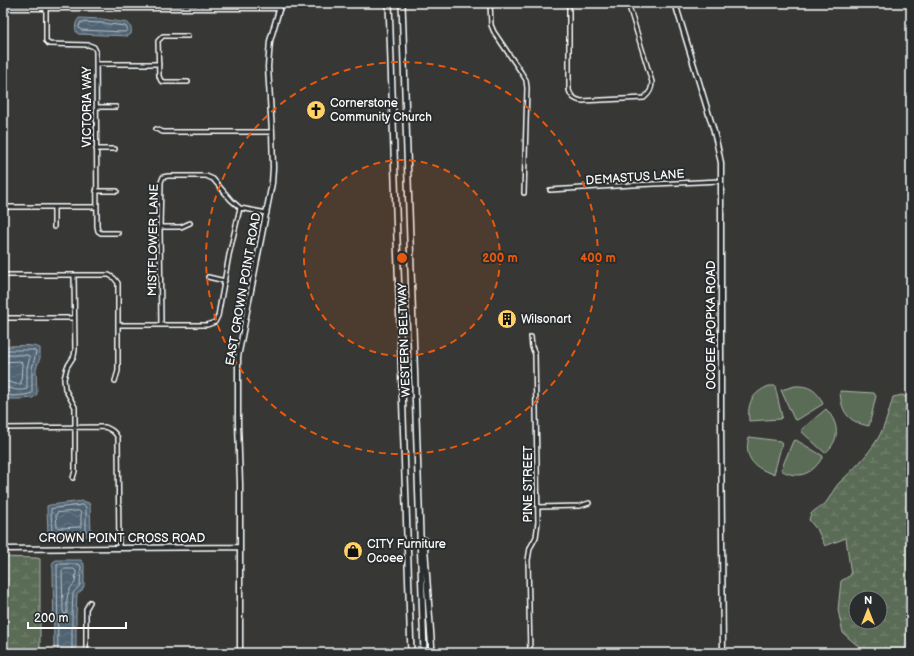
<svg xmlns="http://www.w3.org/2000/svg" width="914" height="656" font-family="'Balsamiq Sans',sans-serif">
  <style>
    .green { fill: #5a6c56; stroke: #acb6aa }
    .wetland { fill: url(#wetland-marsh); stroke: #acb6aa; fill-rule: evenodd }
    .water { fill: url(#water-waves); stroke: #95a1aa }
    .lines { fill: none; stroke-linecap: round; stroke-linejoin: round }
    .shore { stroke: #b9c1c7; stroke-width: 1 }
    .street-casing { stroke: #fff; stroke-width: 6 }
    .secondary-casing { stroke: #fff; stroke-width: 7 }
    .highway-casing { stroke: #fff; stroke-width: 8 }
    .street { stroke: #2a2d2e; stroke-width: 3 }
    .secondary { stroke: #2a2d2e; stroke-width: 4 }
    .highway { stroke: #2a2d2e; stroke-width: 5 }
    .ring { fill: none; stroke: #e8590c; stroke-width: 2; stroke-dasharray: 7 5 }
    .labels { text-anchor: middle; stroke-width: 4; stroke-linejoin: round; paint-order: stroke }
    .poi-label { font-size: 12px; fill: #fff; stroke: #2a2d2e; text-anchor: start }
    .street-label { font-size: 12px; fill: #fff; stroke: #2a2d2e }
    .centre { fill: #e8590c; stroke: #2a2d2e; stroke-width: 2 }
    .ring-label { font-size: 12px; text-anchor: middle; font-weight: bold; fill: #e8590c; stroke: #2a2d2e; stroke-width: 4; stroke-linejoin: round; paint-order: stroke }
  </style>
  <defs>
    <pattern id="wetland-marsh" width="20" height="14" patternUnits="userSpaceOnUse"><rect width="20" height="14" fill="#5a6c56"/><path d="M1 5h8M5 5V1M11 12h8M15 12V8" fill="none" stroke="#73826f"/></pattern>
    <pattern id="water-waves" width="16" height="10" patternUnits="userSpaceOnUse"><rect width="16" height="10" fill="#4f6372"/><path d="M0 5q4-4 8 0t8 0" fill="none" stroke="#697a87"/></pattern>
  </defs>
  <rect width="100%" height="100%" fill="#373735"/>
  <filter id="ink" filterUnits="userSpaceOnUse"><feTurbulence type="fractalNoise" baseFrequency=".025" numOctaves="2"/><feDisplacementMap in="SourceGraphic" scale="8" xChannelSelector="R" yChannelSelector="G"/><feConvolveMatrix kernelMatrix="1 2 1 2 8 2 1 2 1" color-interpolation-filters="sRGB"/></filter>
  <g filter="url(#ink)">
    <path class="green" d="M769,386h6l7,31 -2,2 -31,2c-2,-18 3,-28 20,-35z
      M795,386c14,-1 23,5 28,18l-26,16 -3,-1 -13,-29z
      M840,391l34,2 2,3 -7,30c-21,-4 -28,-14 -29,-35z
      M826,409c13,14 15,31 -1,44l-23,-21v-3z
      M749,437l31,4 2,2 -8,31c-19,-5 -31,-16 -25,-37z
      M796,440l27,16c-9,17 -24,25 -42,14l12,-29z"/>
    <path class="wetland" d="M902,395l3,1 6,7v250h-45l-23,-20 -5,-23 3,-29 10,-6 -5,-37 -21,8 -7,-15 -9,-11c2,-13 13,-10 18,-19 4,-5 7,-13 12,-18 14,-13 28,-27 38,-43 8,-13 12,-29 16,-43zM856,598h24v24h-24z
      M3,557l34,1 3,1v90l-2,4h-35z"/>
    <path class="water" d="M79,18l23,1 26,4c3,3 4,7 3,11l-3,2 -50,-2c-4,-4 -3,-12 1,-16z
      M6,346c10,0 26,-2 34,2v10l-4,11 1,25 -4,4 -11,1h-15l-2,-3 -2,-8v-39z
      M83,501l6,2 1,3 1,26c-1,1 -1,2 -2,3 -3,3 -31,2 -37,2l-3,-1 -1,-3 -1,-24v-3l3,-1z
      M56,560h25l3,4v22l-2,4 -5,4 -1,21v38h-22l-1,-85 -1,-3 1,-3z"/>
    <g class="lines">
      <path class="shore" d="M81,22l20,1 24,3 2,2v2l-2,2 -44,-2 -2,-2z
        M3,351l5,-1h25l2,1 1,1 -4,17v24c-5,2 -18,4 -23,2 -2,-1 -4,-2 -6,-3
        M3,356l6,-1h19l2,2 -3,11v21c-11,3 -14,-1 -24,-2
        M3,362l17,-1 2,2 -1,21c-7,1 -11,-3 -18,-3
        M83,505l3,2v25h-34l-1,-21v-2z
        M79,511l2,2v14l-22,1 -2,-1 -1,-12 1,-2z
        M64,569h10l2,2 -1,12c-10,9 -8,18 -8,30l-2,1 -2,-2 -1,-41z
        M58,653l-1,-88 2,-1h19l3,2 -1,19c-2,4 -6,5 -7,9l-1,21v38"/>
      <g class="street-casing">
        <path id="street" d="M490,3l1,22 3,7 27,40 5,8 1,8 -3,105
          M569,3v87c2,7 5,9 12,11l63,-3c6,-5 8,-9 8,-16l-24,-79
          M46,8v33l3,3 40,1 5,2 2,4 1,175 1,5 3,2h17
          M188,36h-25l-5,5 1,35 2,5 4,1h23
          M96,64h63
          M97,107h19
          M156,129l7,3h109
          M96,149h19
          M550,190l82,-5 89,-4
          M96,191h21
          M3,211l1,-2 4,-2h88
          M54,227v-20
          M160,227h21l9,-4
          M3,232l1,4
          M3,275h106l5,3 4,5v88l-3,10
          M208,277l17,4
          M3,318h71
          M118,325h89l8,-3 3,-6 11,-61 11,-47
          M161,325l-1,-98 1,-45 2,-5 5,-1h38l7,3 18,21 9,8 27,5
          M3,428l102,-1c7,3 10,5 13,11l1,110
          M73,478l2,-7v-64l-10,-18 -1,-10 3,-12 7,-11 1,-6 -1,-75
          M538,507l42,-1 9,-3
          M86,653v-44l4,-7
          M530,653l-2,-93 2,-12 6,-11 2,-15 -3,-168 -3,-7 -1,-10"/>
      </g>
      <g class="secondary-casing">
        <path id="secondary" d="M675,3l38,125 4,16 4,19v259l2,231
          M3,8h277
          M3,549l237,-2
          M240,653v-169l-2,-61v-66l34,-174 1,-15 -1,-36 -4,-65 2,-26 11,-38"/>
      </g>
      <g class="highway-casing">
        <path id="highway" d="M389,3l22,650
          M402,3l22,650
          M424,540l8,113"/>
      </g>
      <use href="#street" class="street"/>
      <use href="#secondary" class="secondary"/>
      <use href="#highway" class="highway"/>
    </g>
  </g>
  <circle cx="402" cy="258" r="98" fill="#e8590c" fill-opacity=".12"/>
  <g class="ring">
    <circle cx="402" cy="258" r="98"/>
    <circle cx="402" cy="258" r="196"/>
  </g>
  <defs>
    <g id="church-disc" transform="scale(1)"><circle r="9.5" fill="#ffd166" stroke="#2a2d2e"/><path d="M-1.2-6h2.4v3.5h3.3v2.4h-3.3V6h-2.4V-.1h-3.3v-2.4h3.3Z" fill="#111"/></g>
    <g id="building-disc" transform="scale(1)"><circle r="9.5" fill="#ffd166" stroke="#2a2d2e"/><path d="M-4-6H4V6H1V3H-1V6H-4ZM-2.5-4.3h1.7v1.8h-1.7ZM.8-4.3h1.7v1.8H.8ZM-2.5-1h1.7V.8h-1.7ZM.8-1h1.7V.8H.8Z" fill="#111"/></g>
    <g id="shop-disc" transform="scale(1)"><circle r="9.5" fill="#ffd166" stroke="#2a2d2e"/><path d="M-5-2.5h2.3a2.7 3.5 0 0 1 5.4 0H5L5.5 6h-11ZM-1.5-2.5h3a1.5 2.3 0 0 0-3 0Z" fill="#111"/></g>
  </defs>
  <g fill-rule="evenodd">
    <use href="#church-disc" x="316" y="110"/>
    <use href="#building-disc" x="507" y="319"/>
    <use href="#shop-disc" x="353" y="551"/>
  </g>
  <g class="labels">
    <g class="poi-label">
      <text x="330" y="107">Cornerstone<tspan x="330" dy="14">Community Church</tspan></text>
      <text x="521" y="323">Wilsonart</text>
      <text x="367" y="548">CITY Furniture<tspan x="367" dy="14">Ocoee</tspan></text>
    </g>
    <g class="street-label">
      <text transform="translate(87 107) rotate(-90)" y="4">VICTORIA WAY</text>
      <text transform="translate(635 177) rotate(-4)" y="4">DEMASTUS LANE</text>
      <text transform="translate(153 240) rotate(-89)" y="4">MISTFLOWER LANE</text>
      <text transform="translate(243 289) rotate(-80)" y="4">EAST CROWN POINT ROAD</text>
      <text transform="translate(711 325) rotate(-90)" y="4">OCOEE APOPKA ROAD</text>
      <text transform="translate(404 340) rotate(-92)" y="4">WESTERN BELTWAY</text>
      <text transform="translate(528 484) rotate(-90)" y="4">PINE STREET</text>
      <text x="122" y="542">CROWN POINT CROSS ROAD</text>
    </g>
  </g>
  <circle cx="402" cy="258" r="6" class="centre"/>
  <g class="ring-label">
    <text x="500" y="262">200 m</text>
    <text x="598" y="262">400 m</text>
  </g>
  <rect width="914" height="656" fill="none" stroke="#2a2d2e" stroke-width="16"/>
  <rect x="8" y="8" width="898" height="640" fill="none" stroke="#fff" stroke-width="1.5" filter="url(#ink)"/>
  <g transform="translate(868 610)"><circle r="19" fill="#2a2d2e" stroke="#7f8182"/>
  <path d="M0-3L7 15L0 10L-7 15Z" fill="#ffd166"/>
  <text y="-6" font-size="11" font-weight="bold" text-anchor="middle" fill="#ffffff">N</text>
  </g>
  <path d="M28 622v6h98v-6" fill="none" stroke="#ffffff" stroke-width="2"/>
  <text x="34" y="622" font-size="12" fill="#ffffff" stroke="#2a2d2e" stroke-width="3" paint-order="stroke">200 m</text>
</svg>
